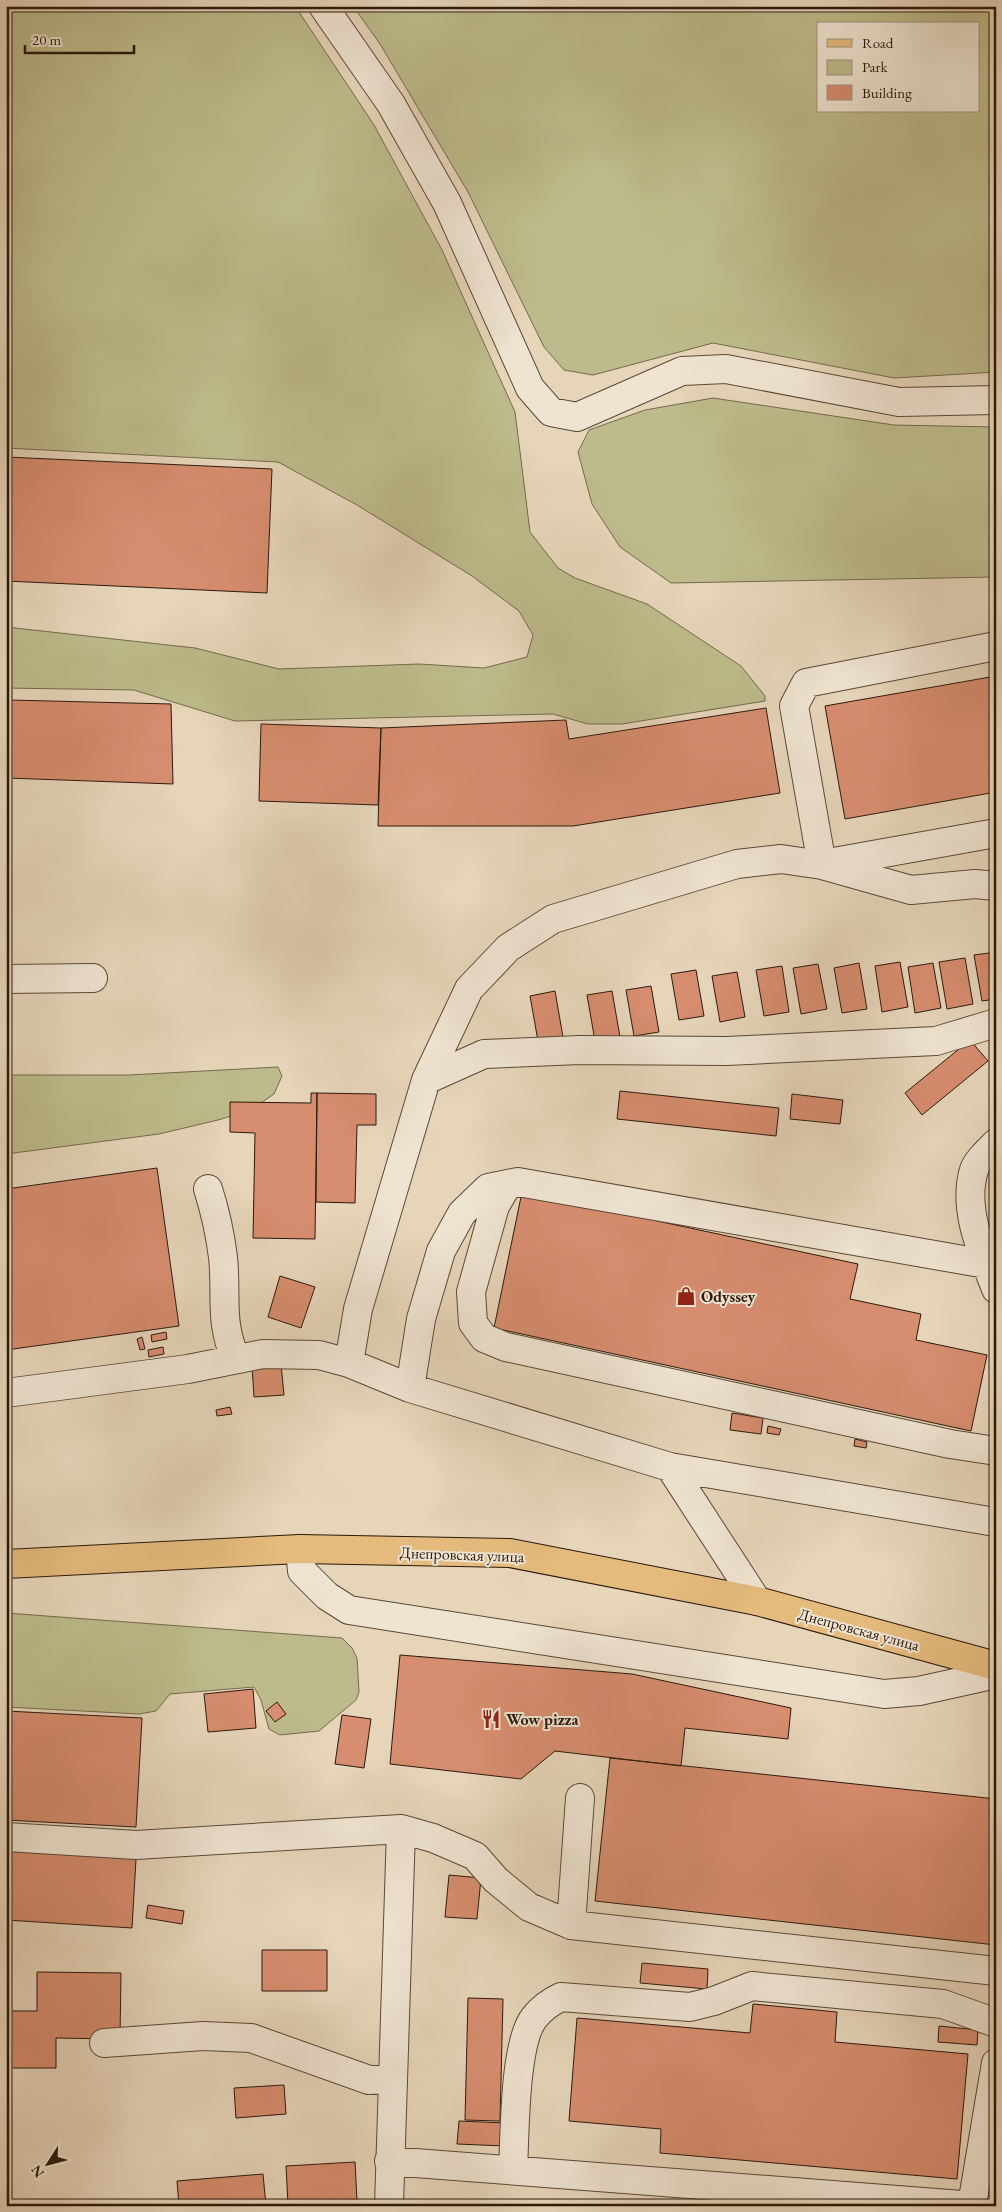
<svg xmlns="http://www.w3.org/2000/svg" width="1002" height="2212" font-family="'EB Garamond',serif">
  <style>
    .green { fill: #bdbb8b; stroke: #746a4c; fill-rule: evenodd }
    .building { fill: #d78d6f; stroke: #2b190c }
    .lines { fill: none; stroke-linecap: round; stroke-linejoin: round }
    .minor-casing { stroke: #5a4838; stroke-width: 30 }
    .major-casing { stroke: #2b190c; stroke-width: 30 }
    .minor { stroke: #efe4d2; stroke-width: 28 }
    .major { stroke: #e4ba7d; stroke-width: 28 }
    .labels { text-anchor: middle; stroke-width: 4; stroke-linejoin: round; paint-order: stroke }
    .poi-label { font-size: 16px; font-weight: bold; fill: #2b190c; stroke: #efe4d2; text-anchor: start }
    .street-label { font-size: 16px; fill: #2b190c; stroke: #efe4d2 }
  </style>
  <rect width="100%" height="100%" fill="#e7d5ba"/>
  <filter id="stains"><feTurbulence type="fractalNoise" baseFrequency=".004" numOctaves="4"/><feColorMatrix values="0 0 0 0 .2 0 0 0 0 .09 0 0 0 0 .02 0 0 0 .5 -.17"/></filter>
  <radialGradient id="worn" r=".72"><stop offset=".6" stop-color="#630" stop-opacity="0"/><stop offset="1" stop-color="#630" stop-opacity=".3"/></radialGradient>
  <path class="green" d="M6,6h289l79,119 68,125 73,162 15,120 28,36 17,10 72,26 94,62 24,30v5l-143,23h-34l-35,-10 -318,7 -101,-31 -128,-2v-61l189,21 84,21 140,-5 65,4 43,-11 6,-22 -14,-24 -47,-35 -115,-71 -79,-43 -272,-14z
    M353,6h643v366l-102,6 -181,-35 -120,32 -29,-5 -20,-23 -76,-155 -88,-148zM818,24h160v87h-160z
    M713,398l181,27 102,2v150l-325,6 -51,-36 -28,-43 -14,-52 11,-22 56,-20z
    M278,1067l4,9 -8,18 -23,16 -33,10 -59,14 -153,20v-79h123z
    M6,1613l336,25 10,10 5,10 2,34 -3,8 -37,31 -39,4 -11,-6 -8,-29 -7,-13 -84,7 -14,17 -17,3 -133,-7z"/>
  <path class="building" d="M6,457l266,12 -5,124 -261,-12z
    M996,676v116l-151,27 -20,-113z
    M9,700l162,4 2,80 -166,-6z
    M766,708l14,85 -207,33h-195l3,-98 185,-8 3,19z
    M261,724l120,4 -3,77 -119,-4z
    M996,952v47l-14,2 -8,-46z
    M965,958l8,46 -26,5 -8,-47z
    M900,962l8,45 -26,5 -7,-46z
    M859,963l8,46 -25,4 -8,-45z
    M933,963l8,45 -26,5 -7,-46z
    M818,964l9,45 -26,5 -8,-46z
    M782,966l7,46 -25,4 -8,-46z
    M696,970l8,46 -25,4 -8,-46z
    M737,972l8,45 -25,5 -8,-46z
    M651,986l8,46 -25,4 -8,-46z
    M555,991l8,46 -25,4 -8,-45z
    M612,991l8,46 -25,4 -8,-46z
    M970,1040l18,21 -66,54 -17,-22z
    M620,1091l159,17 -3,28 -159,-17z
    M311,1093h6l-2,146 -62,-1 2,-105 -25,-1v-30l81,1z
    M317,1093l59,1v31h-19l-2,78 -39,-1z
    M792,1094l51,6 -3,24 -50,-5z
    M157,1168l22,158 -173,24v-161z
    M522,1192l336,72 -8,35 71,15 -5,26 71,15 -16,76 -477,-103z
    M280,1276l35,11 -14,41 -33,-11z
    M166,1332l1,7 -15,3 -1,-7z
    M142,1337l3,12 -5,1 -3,-11z
    M163,1347l1,7 -15,3 -1,-7z
    M281,1364l3,31 -30,2 -2,-31z
    M230,1407l2,7 -15,2 -1,-6z
    M732,1413l31,5 -2,16 -31,-4z
    M768,1426l13,3 -2,6 -12,-2z
    M855,1439l12,3 -1,6 -12,-2z
    M400,1655l232,19 159,34 -3,31 -103,-11 -4,38 -126,-15 -34,28 -131,-15z
    M253,1689l3,39 -48,4 -4,-38z
    M277,1702l9,12 -11,8 -9,-11z
    M6,1711l136,7 -6,109 -130,-7z
    M342,1715l29,4 -7,49 -29,-4z
    M610,1758l386,41v146l-401,-44z
    M6,1851l130,8 -4,69 -126,-8z
    M449,1875l32,3 -4,41 -32,-2z
    M148,1905l36,6 -2,13 -36,-6z
    M262,1950h65v41h-65z
    M642,1963l66,6 -1,20 -67,-6z
    M37,1972l84,1 -1,66 -64,-1v30h-50v-57h31z
    M468,1998l35,1 -3,122 -35,-1z
    M753,2004l84,8 -2,30 133,12 -11,125 -297,-26 1,-24 -92,-8 8,-103 173,15z
    M939,2026l39,4 -1,15 -39,-3z
    M284,2085l2,29 -50,4 -2,-30z
    M459,2121l47,2 -1,23 -48,-2z
    M355,2162l2,39 -69,3 -2,-38z
    M263,2174l3,32h-87l-2,-25z"/>
  <g class="lines">
    <g class="minor-casing">
      <path id="minor" d="M323,6l68,98 56,99 83,185 21,24 26,5 105,-46 44,-2 173,33 97,-2
        M828,863l168,-30
        M822,865l-28,-159 12,-23 190,-37
        M6,979l87,-1
        M426,1080l58,-26 96,-4 147,1 209,-10 60,-18
        M996,1143c-7,7 -19,18 -22,27 -12,38 8,83 22,119
        M508,1184l-13,22 -24,86 2,31 11,15 22,9 444,97 46,7
        M208,1189c7,22 12,44 15,68 4,37 -4,66 13,102
        M349,1363l9,-54 68,-229 43,-91 39,-41 45,-29 184,-55 44,-5 41,6 89,25 64,-6 21,2
        M410,1388l11,-69 20,-68 21,-38 26,-25 30,-6 468,82
        M6,1393l182,-24 75,-15 56,1 30,8 61,25 260,79 325,55 1,-1
        M670,1467l87,134
        M300,1549l2,22 25,25 22,14 535,84 35,-3 77,-17
        M401,1829l32,9 42,18 21,24 33,27 42,18 425,46
        M6,1837l130,8 265,-16 -12,377
        M571,1925l9,-127
        M104,2043l99,-7 48,2 118,42 23,-1
        M389,2161l586,45
        M513,2170c2,-36 1,-126 21,-152 7,-9 16,-16 27,-21l129,10 24,-6 38,-15 191,18 53,19
        M972,2205l24,-142"/>
    </g>
    <g class="major-casing">
      <path id="major" d="M6,1564l294,-15 210,4 247,48 239,65"/>
    </g>
    <use href="#minor" class="minor"/>
    <use href="#major" class="major"/>
  </g>
  <defs>
    <g id="shop-bare" transform="scale(1.5)"><path d="M-5-2.5h2.3a2.7 3.5 0 0 1 5.4 0H5L5.5 6h-11ZM-1.5-2.5h3a1.5 2.3 0 0 0-3 0Z" fill="#8f2418" stroke="#efe4d2" stroke-width="2.5" paint-order="stroke"/></g>
    <g id="restaurant-bare" transform="scale(1.5)"><path d="M-5-6h1v4h1v-4h1v4h1v-4h1v5L-1.5 .5V6h-2V.5L-5-1ZM5-6V6H3V1.5H1.5Q1.5-4 5-6Z" fill="#8f2418" stroke="#efe4d2" stroke-width="2.5" paint-order="stroke"/></g>
  </defs>
  <g fill-rule="evenodd">
    <use href="#shop-bare" x="686" y="1296"/>
    <use href="#restaurant-bare" x="491" y="1719"/>
  </g>
  <g class="labels">
    <g class="poi-label">
      <text x="701" y="1302">Odyssey</text>
      <text x="506" y="1725">Wow pizza</text>
    </g>
    <g class="street-label">
      <text transform="translate(462 1554) rotate(2)" y="6">Днепровская улица</text>
      <text transform="translate(859 1629) rotate(15)" y="6">Днепровская улица</text>
    </g>
  </g>
  <rect width="1002" height="2212" fill="none" stroke="#e7d5ba" stroke-width="25"/>
  <rect x="8" y="8" width="987" height="2197" fill="none" stroke="#2b190c" stroke-width="2.5"/>
  <rect x="12" y="12" width="977" height="2187" fill="none" stroke="#2b190c"/>
  <rect x="817" y="22" width="162" height="90" fill="#efe4d2" stroke="#a19383"/>
  <rect x="827" y="39" width="25" height="8" fill="#e4ba7d" stroke="#a19383"/>
  <text x="862" y="48" font-size="15" fill="#2b190c">Road</text>
  <rect x="827" y="60" width="25" height="15" fill="#bdbb8b" stroke="#a19383"/>
  <text x="862" y="72" font-size="15" fill="#2b190c">Park</text>
  <rect x="827" y="85" width="25" height="15" fill="#d78d6f" stroke="#a19383"/>
  <text x="862" y="98" font-size="15" fill="#2b190c">Building</text>
  <g transform="translate(48 2164) rotate(234)" stroke="#efe4d2" stroke-width="4" paint-order="stroke">
  <path d="M0-4L9 19L0 12L-9 19Z" fill="#2b190c"/>
  <text y="-8" font-size="14" font-weight="bold" text-anchor="middle" fill="#2b190c">N</text>
  </g>
  <path d="M25 45v8h109v-8" fill="none" stroke="#2b190c" stroke-width="2.5"/>
  <text x="32" y="45" font-size="15" fill="#2b190c" stroke="#efe4d2" stroke-width="4" paint-order="stroke">20 m</text>
  <rect width="100%" height="100%" filter="url(#stains)"/>
  <rect width="100%" height="100%" fill="url(#worn)"/>
</svg>
